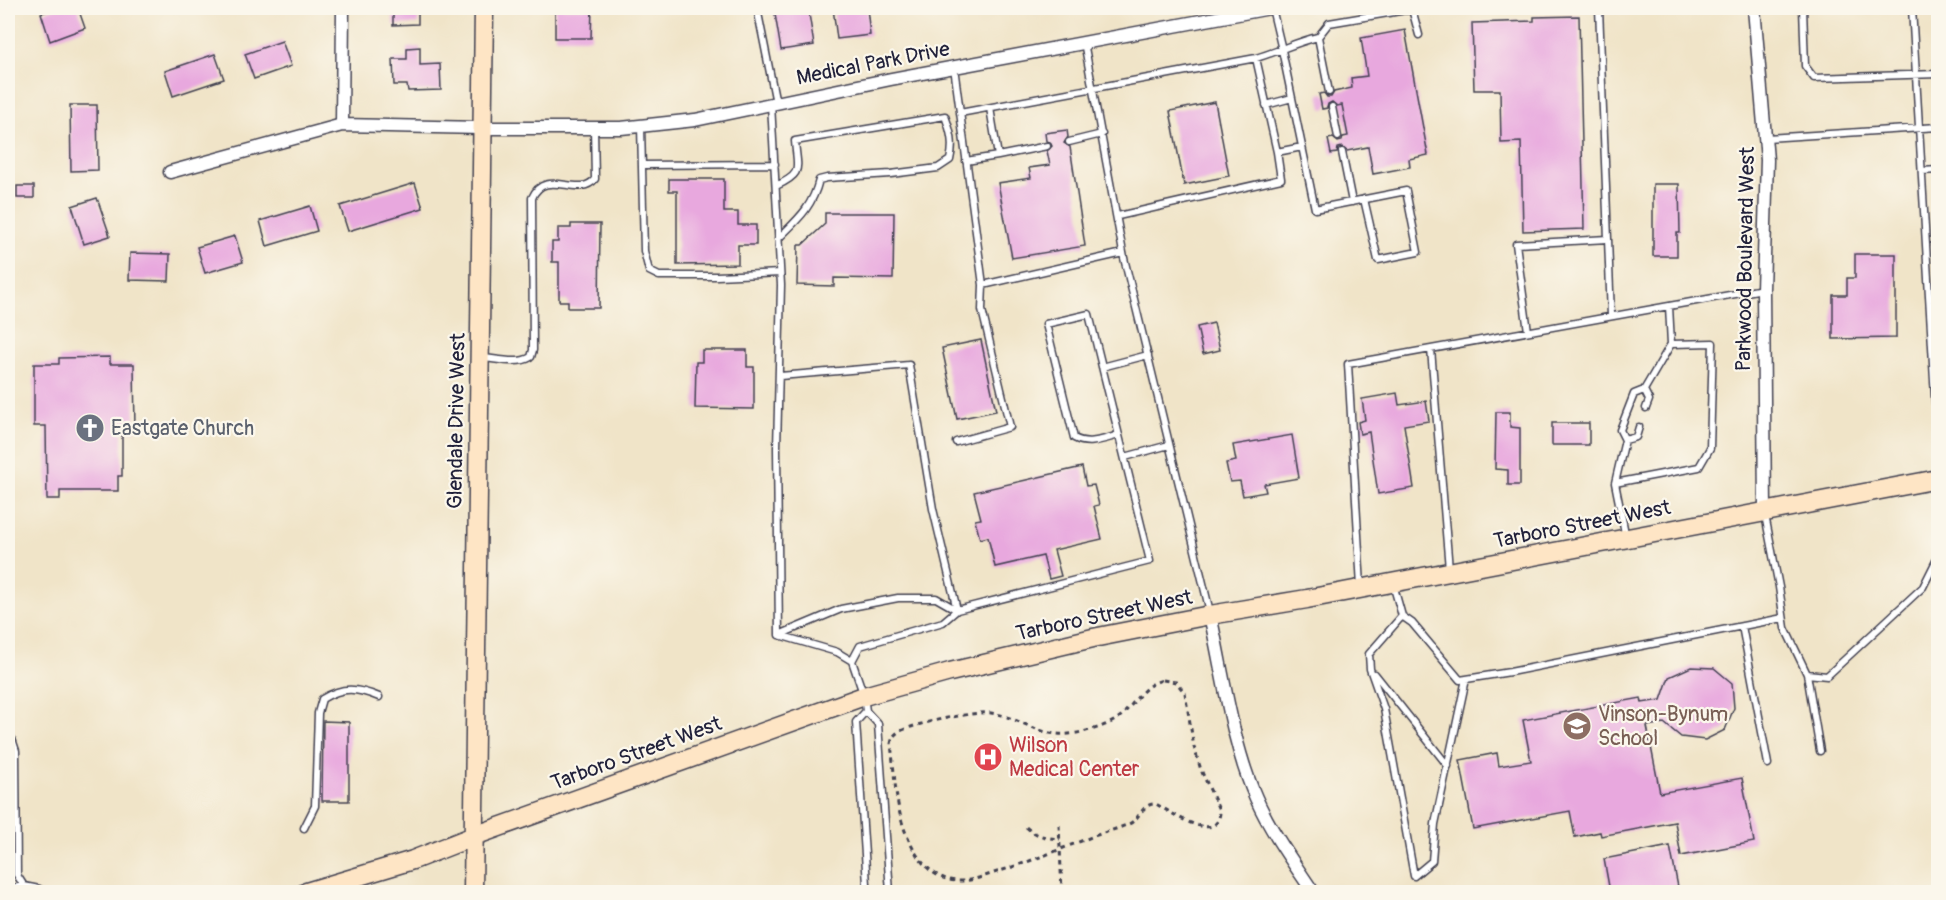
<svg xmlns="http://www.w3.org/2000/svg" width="1946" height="900" font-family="Pangolin,sans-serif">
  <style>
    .building { fill: #e8a8de }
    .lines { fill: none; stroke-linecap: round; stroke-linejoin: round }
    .lane-casing { stroke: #413f50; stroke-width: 9 }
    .street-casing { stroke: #413f50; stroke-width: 15 }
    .secondary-casing { stroke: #413f50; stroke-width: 21 }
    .path { stroke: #413f50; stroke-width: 3; stroke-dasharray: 4.5 4.5; stroke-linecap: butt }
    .lane { stroke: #fff; stroke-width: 6 }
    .street { stroke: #fff; stroke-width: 12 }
    .secondary { stroke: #fee5c5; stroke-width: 18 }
    .labels { text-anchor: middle; stroke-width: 4.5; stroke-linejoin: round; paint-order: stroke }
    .street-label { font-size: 21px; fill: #22223b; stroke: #fbf7ec }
    .worship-label { font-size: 21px; fill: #5b616d; stroke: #fbf7ec; text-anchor: start }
    .education-label { font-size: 21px; fill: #785e54; stroke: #fbf7ec; text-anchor: start }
    .health-label { font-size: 21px; fill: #be3a42; stroke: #fbf7ec; text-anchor: start }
  </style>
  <rect width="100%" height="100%" fill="#fbf7ec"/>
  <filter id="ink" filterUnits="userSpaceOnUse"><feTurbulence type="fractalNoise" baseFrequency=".0167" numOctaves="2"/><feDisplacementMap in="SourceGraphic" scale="12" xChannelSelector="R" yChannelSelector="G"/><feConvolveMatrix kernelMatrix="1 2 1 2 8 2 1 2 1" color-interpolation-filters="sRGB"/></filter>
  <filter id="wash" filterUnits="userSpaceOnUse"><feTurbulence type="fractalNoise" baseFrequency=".008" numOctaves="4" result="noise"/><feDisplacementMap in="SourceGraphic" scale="24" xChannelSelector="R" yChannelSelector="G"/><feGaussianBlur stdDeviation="1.35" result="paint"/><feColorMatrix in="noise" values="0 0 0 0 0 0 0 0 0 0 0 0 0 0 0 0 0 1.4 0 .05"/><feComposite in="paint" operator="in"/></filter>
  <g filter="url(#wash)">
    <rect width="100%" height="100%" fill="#f0e4c8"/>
    <g id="blocks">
      <path class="building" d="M57,8h21l7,20 -35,13 -9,-28z
        M393,8h25v16l-25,1z
        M555,8h37l-1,30h-36z
        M774,8h34l6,37 -33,5z
        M833,8h34l3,27 -33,4z
        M1579,16l5,213 -61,2 -2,-89 -20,1 -1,-53h-26l-2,-67 62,-2v-4z
        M1405,30l23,125 -19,4 1,8 -37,7 -5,-27 -21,4 -5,-4 -4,1 -1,5 -6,1 -3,-15 5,-1 5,4 4,-1 1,-4 5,-1 -6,-31 -5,1 -5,-4 -4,2 -1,4 -5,1 -3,-15 5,-1 3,4h4l3,-5 18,-4 -1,-10 16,-2 -6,-38z
        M282,41l9,25 -37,13 -9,-25z
        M420,47v18l20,-1 1,26 -33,1 -1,-6h-13l-1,-26h14v-11z
        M215,54l9,25 -51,17 -8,-25z
        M1215,102l14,74 -45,9 -14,-74z
        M70,105h27l1,65 -27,1z
        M1067,130l1,7 -4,6 6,4 15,99 -73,12 -14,-75 33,-5 -2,-10 21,-3 -3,-14 5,-5 -2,-4 -4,-1 -1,-8z
        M669,179h55v33h14v13h18v20h-18v19l-61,1v-74h-8z
        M415,183l8,25 -75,23 -8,-25z
        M1653,184h26l1,49h-3v23h-24z
        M17,186h17v12h-17z
        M97,198l13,38 -26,8 -12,-38z
        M310,206l7,25 -50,15 -7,-25z
        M825,213h69l-1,66 -59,-1v8l-37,-1 1,-40h4l23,-21z
        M571,224h29l-1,84h-31v-7h-9v-39h-7v-20h6v-14h13z
        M235,236l8,26 -38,11 -8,-26z
        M130,253l40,1 -1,27 -40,-1z
        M1855,254h41v84l-63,1v-44h14v-17h8z
        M1214,323l6,27 -17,4 -6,-27z
        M981,340l15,71 -39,8 -15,-71z
        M702,350h45v17h7v42l-59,-1 1,-46h6z
        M110,357v7h24l1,67h-13v45h-4v15h-58v8h-13l-1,-73h-12v-62h25v-6z
        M1397,393l2,12 27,-4 3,20 -25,4 10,63 -36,6 -9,-62 -9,2 -2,-12 7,-2 -3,-21z
        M1496,412h14v15l10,1v57h-12v-15l-13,-1z
        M1552,423h37v22h-37z
        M1292,435l7,43 -35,6 2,8 -23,4 -3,-15 -10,1 -4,-19 10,-2 -3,-16z
        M1082,467l4,19 8,-1 5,20 -5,1 8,33 -48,11 7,26 -12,3 -6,-23 -48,11 -7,-30 -8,2 -5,-19 6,-1 -7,-27z
        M1691,667l23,1 18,15 2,25 -9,22 -20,10 -24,-3 -17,-14 -17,3 13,67 82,-15 12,64 -73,14 -6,-34 -74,14 -1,-4 -25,5 -5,-26 -97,18 -13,-69 37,-7 2,13 32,-5 -8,-41 118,-22 1,5 19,-3 8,-23z
        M323,721l26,1v79h-27z
        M1670,846l9,46h-69l-6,-33z"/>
    </g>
  </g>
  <g filter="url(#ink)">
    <use href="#blocks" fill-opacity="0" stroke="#413f50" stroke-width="1.5"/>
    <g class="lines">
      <g class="lane-casing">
        <path id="lane" d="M757,8l19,95
          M1272,8l10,42 33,159 91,-18 12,61 -40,8 -14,-61
          M1599,8l9,231
          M1803,8l2,58 9,12 124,-4
          M1912,8l26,440
          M1318,37l11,-14 83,-14 7,26
          M1084,42l40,216 86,354
          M954,67l29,218 140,-32
          M771,104l10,181 -4,163 2,187 58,17 15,9 12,35 2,15 12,13 12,168
          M1266,105l26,-7
          M1332,107l6,30
          M990,108l8,48 49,-10
          M960,113l296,-55c21,-6 40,-16 62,-21l11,55
          M641,126l3,125 5,20 10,5h58l63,-3
          M1766,138l172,-11
          M1069,142l33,-8
          M1277,152l25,-5
          M1342,152l10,50
          M966,161l32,-5
          M642,165l133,-1
          M1922,171l16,-1
          M776,186c28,-13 21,-17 19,-45l150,-25c6,16 9,28 5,44l-12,8 -47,6 -64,4 -8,2c-7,28 -21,39 -41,59
          M1118,216l163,-37 -4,-27 -21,-94
          M1930,299l8,-1
          M1528,331l-12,-87 92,-5 3,77
          M1431,349l18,220
          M483,358c14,1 35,7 48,-1l2,-7 -1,-152c13,-31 47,1 63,-19l-1,-51
          M1102,367l46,-12
          M780,376l129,-11 24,144 24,101
          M1644,390l5,10 -3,8
          M1625,440l11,-3 3,-10
          M956,442l54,-15 -28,-117 1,-25
          M1125,457l44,-12
          M1615,483l84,-16 11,-19 3,-105 -42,1
          M1765,515l14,72 6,41 22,46 20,2 96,-89 15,-30
          M1626,538l-11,-55 10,-43 -5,-10 14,-36 10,-4 27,-46 -2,-38
          M1393,584l9,32 10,7 48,57 50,-8 273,-54
          M1361,586l-13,-222 415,-75
          M1402,616l-33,38 1,15 14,40 30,167 18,-15 3,-37 31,-145
          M1742,626l26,138
          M779,635l62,-26 57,-11h38l21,12
          M852,661l8,-15 83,-24 14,-12 193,-49 -61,-247 -43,10 28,114c14,8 30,1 45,-3
          M1375,674l73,92
          M1807,674l13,77
          M8,734l4,5 4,12 1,124 7,11 15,3v3
          M304,828l11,-22 3,-93 4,-14c21,-13 35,-11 57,-2
          M8,889l16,-3
          M866,892l1,-8 -11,-162 10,-11"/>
      </g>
      <g class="street-casing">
        <path id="street" d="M1754,8l13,152 -4,129 2,222
          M342,125l1,-117
          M170,172l172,-47 139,3h140l74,-8 196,-41 379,-71
          M1210,615c13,58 22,129 46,183 15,34 37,64 57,94"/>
      </g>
      <g class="secondary-casing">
        <path id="secondary" d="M306,892l107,-32 61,-24 390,-140 86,-24 143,-34 117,-23 97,-16 631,-120
          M473,892l11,-884"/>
      </g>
      <path class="path" d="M1163,680l13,2 9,11 9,54 7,23 19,42c-2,34 -49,0 -64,-8 -14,-1 -16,15 -27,20 -12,5 -23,8 -35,12 -31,12 -62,25 -94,35 -13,4 -29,11 -44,10 -24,-2 -39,-22 -48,-43 -13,-28 -13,-63 -17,-94 1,-5 2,-8 6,-11 12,-9 79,-22 94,-20 23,3 43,19 66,21 17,2 53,-7 65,-19 14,-13 21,-31 41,-35z
        M1059,825l3,67
        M1026,827c10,9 21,11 34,12"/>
      <use href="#lane" class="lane"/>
      <use href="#street" class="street"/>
      <use href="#secondary" class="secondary"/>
    </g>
  </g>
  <defs>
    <g id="church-disc" transform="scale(1.5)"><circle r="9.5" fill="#6b7280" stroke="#fbf7ec"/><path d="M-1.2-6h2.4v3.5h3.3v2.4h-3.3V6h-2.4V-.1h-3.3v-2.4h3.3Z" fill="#fff"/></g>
    <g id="school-disc" transform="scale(1.5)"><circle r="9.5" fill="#8d6e63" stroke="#fbf7ec"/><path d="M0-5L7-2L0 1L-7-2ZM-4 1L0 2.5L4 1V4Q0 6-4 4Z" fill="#fff"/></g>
    <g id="hospital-disc" transform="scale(1.5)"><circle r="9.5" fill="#e0444e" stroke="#fbf7ec"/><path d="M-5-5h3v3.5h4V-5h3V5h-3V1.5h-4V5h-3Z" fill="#fff"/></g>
  </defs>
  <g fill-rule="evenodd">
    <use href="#church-disc" x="90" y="428"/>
    <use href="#school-disc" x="1577" y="726"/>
    <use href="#hospital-disc" x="988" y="757"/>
  </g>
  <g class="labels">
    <g class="street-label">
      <text transform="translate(873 63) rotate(-11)" y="7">Medical Park Drive</text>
      <text transform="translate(1745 259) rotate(-89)" y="7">Parkwood Boulevard West</text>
      <text transform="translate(456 421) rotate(-89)" y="7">Glendale Drive West</text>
      <text transform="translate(1582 524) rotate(-11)" y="7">Tarboro Street West</text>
      <text transform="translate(1104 615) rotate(-12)" y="7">Tarboro Street West</text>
      <text transform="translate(636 753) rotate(-20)" y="7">Tarboro Street West</text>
    </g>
    <g class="worship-label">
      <text x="111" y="435">Eastgate Church</text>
    </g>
    <g class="education-label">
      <text x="1598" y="721">Vinson-Bynum<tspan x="1598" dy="24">School</tspan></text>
    </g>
    <g class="health-label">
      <text x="1009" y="752">Wilson<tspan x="1009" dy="24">Medical Center</tspan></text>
    </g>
  </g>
  <rect width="1946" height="900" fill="none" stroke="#fbf7ec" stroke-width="30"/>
</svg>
